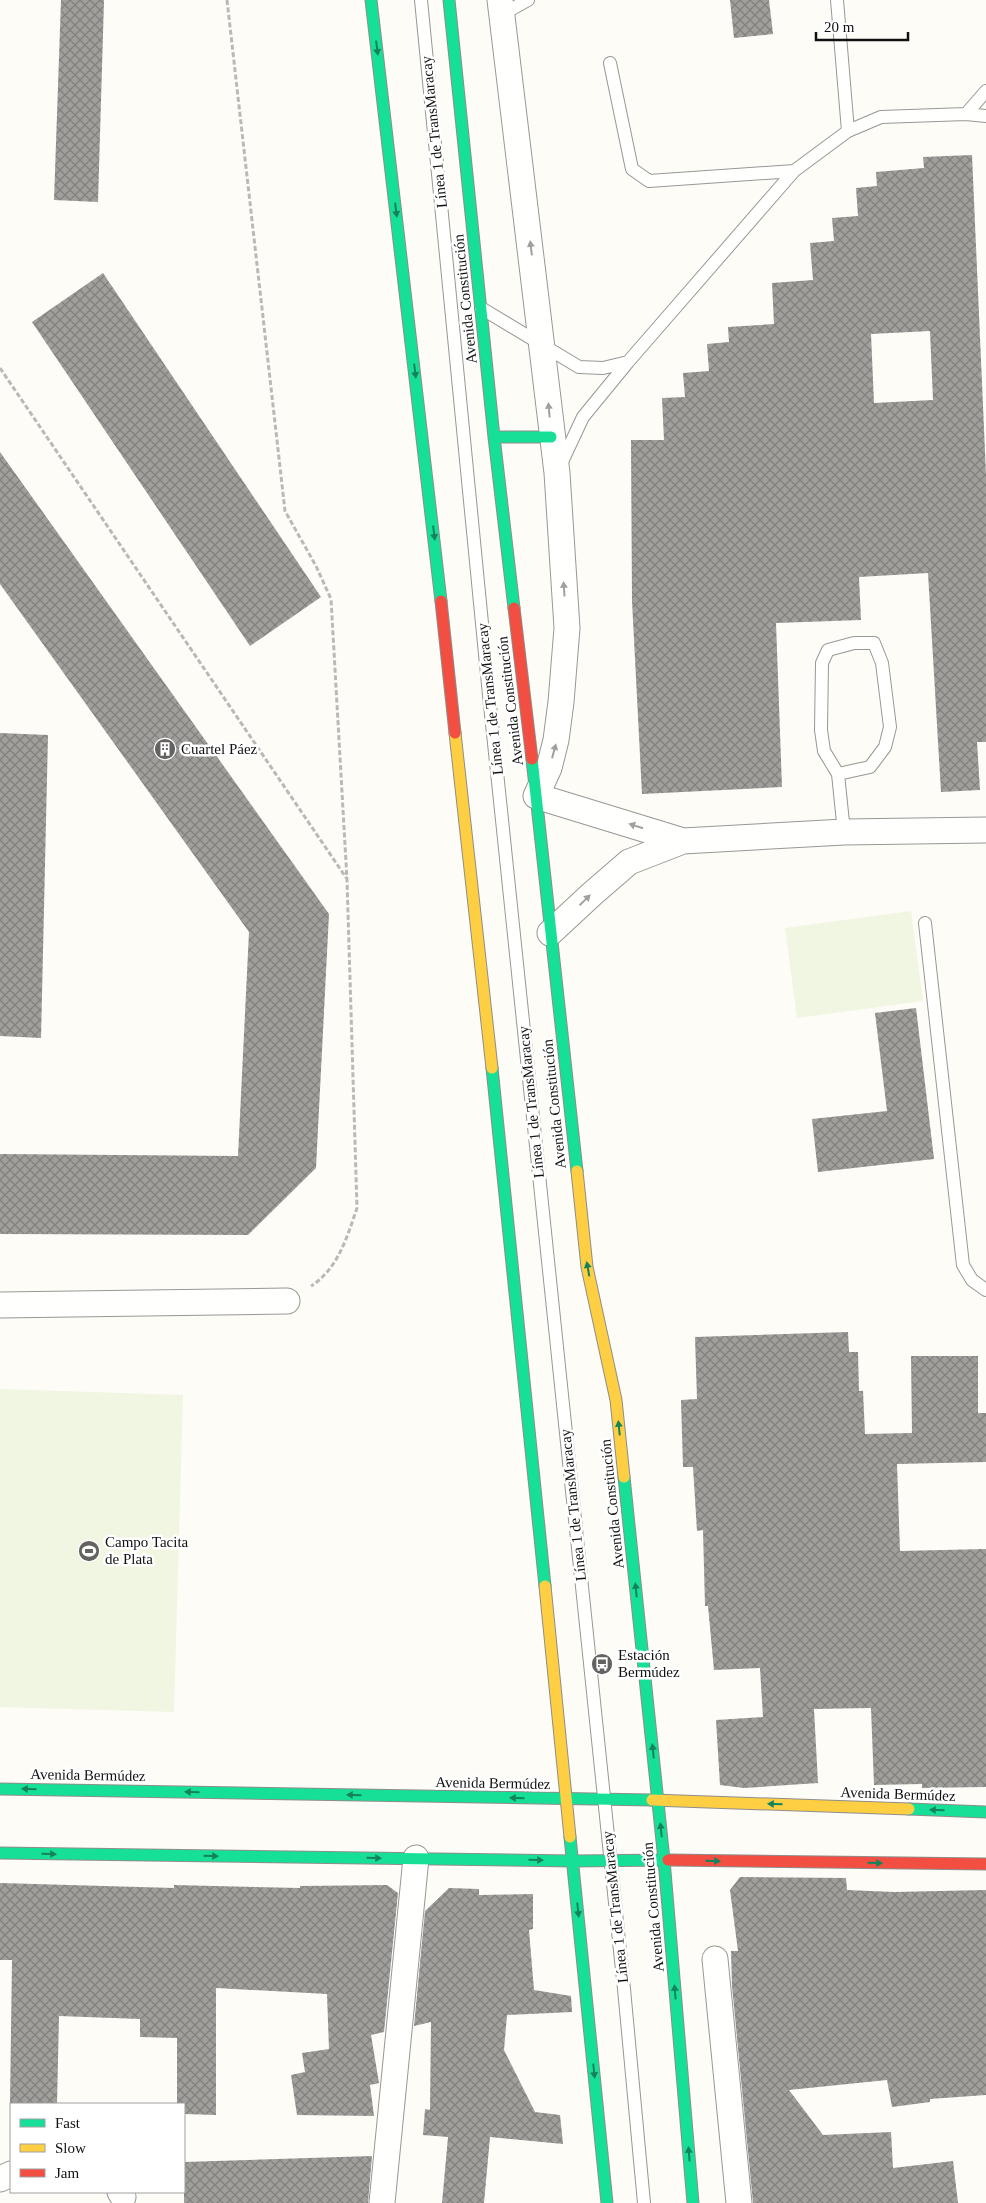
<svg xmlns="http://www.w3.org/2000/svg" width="986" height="2203" font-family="'Times New Roman',serif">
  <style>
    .pitch { fill: #f0f6e1 }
    .building { fill: url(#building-cross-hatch); fill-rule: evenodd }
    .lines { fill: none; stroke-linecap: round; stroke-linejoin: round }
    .lane-casing { stroke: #979795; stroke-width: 14 }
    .street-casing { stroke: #979795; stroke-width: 27 }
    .fast-casing { stroke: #8e8d8b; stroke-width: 13 }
    .slow-casing { stroke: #8e8d8b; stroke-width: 13 }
    .jam-casing { stroke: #8e8d8b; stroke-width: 13 }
    .path { stroke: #b9b9b8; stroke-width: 3; stroke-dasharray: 5 2.5; stroke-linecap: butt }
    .lane { stroke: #fffffe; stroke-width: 12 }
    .street { stroke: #fffffe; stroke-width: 25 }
    .fast { stroke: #16e098; stroke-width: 11 }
    .slow { stroke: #ffcf43; stroke-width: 11 }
    .jam { stroke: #f24e42; stroke-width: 11 }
    .oneway { fill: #14835b }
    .oneway2 { fill: #a0a09f }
    .labels { text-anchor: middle; stroke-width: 5; stroke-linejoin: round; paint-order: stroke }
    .street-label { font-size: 15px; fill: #111; stroke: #fff }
    .poi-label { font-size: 15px; fill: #111; stroke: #fff; text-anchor: start }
  </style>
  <defs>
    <pattern id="building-cross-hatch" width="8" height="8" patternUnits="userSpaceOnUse" patternTransform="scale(1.25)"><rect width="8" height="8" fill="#a19f9c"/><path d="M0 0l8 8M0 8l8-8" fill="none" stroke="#82807e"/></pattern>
  </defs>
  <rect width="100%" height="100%" fill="#fdfcf7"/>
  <path class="pitch" d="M911,911l12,90 -126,17 -12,-90z
    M0,1389l183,6 -9,317 -174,-5z"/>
  <path class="building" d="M61,0h43l-6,202 -44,-2z
    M730,0h39l4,34 -39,4z
    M972,155l14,319v268h-9l3,48 -39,2 -13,-219 -69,4 2,43 -85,3 6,164 -140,7 -10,-193 -1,-161h33l-2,-42 23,-1 -2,-24 26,-2 -2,-27 22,-2 -1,-15 46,-3 -2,-41 41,-3 -3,-37 24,-2 -2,-23 26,-2 -2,-28 21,-2 -1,-14 48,-4 -1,-11zM930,331l3,69 -59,3 -3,-69z
    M103,273l218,324 -71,49 -218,-324z
    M0,452l329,462 -13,254 -68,67 -248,-1v-80l238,2 11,-224 -249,-348z
    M0,733l48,2 -7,303 -41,-2z
    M916,1008l18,151 -116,13 -6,-53 75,-8 -12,-98z
    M848,1332l1,20h9l1,39h4l2,43 47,-1 -1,-77h67v57h8v49l-89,2 3,87 86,-2v238l-64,1v-4l-48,1 -3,-77 -57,1 4,74 -74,5 -24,-3 -4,-65 47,-3 -3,-49 -46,2 -6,-64h-3l-2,-76 -6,1 -4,-64h-10l-2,-67 16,-1 -2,-62z
    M740,1877l106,1 1,12 47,2 92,-2v205l-56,4v3l-38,5 -5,-27 -98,10 34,45 68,-3 2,36 60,-7 5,42h-205l-21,-217 -1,-35h7l-8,-61z
    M0,1883l174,5v-3l126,3v-2l87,-1 11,8 -14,139 -13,3 8,48 -9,2 4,31 -77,-1 -6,-40 14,-3 -3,-19 27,-4 -2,-55 -111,-6v127l-32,-1v-10h-7v-66l-37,-1v-18l-81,-3 -2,88h-47l2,-144h-12z
    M449,1888l30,1v6l54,-1v35l-4,1 5,60 37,6 1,16 -65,3 -3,35 31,62 25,3 3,29 -73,-7 -6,66h-42l6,-66 -25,-2 2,-26 5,1 1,-88 -17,4 11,-115z
    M372,2156l-4,47h-184v-41z"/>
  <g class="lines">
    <g class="lane-casing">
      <path id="lane" d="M421,0l69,705 134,1284 20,214
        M837,0l11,131
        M505,21l5,-11 18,-10
        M610,63l22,106 17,12 145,-10
        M966,114l20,-23
        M481,308l98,59 24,1 25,-6 166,-191 54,-40 33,-14 85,-3 20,2
        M560,466l23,-49 45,-55
        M838,774l32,-7 15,-20 5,-20 -8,-64 -8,-20h-20l-26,7 -6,13 -1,67 3,21 14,23 6,58
        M925,923l38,342 9,15 14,10"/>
    </g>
    <g class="street-casing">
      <path id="street" d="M500,0l57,473 10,155 -6,74 -5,38 -7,28 -13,28 147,45
        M550,933l42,-39 37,-32 54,-21 161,-9 142,-2
        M0,1305l287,-4
        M715,1959l24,244
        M0,2179l11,-5
        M120,2192l3,5
        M382,2203l34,-345"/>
    </g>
    <g class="fast-casing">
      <path id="fast" d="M371,0l70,601
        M449,0l45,437 20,171
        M494,437h57
        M532,759l45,412
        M492,1068l53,518
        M624,1477l40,383 29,343
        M0,1789l652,11
        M909,1809l77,3
        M570,1837l37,366
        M0,1853l573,8 95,-1"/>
    </g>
    <g class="slow-casing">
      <path id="slow" d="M455,733l37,335
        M577,1171l10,96 29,133 8,77
        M545,1586l25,251
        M652,1800l257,9"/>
    </g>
    <g class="jam-casing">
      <path id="jam" d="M441,601l14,132
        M514,608l18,151
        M668,1860l318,4"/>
    </g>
    <path class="path" d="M227,0l58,511 31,55 15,33 16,281 10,328c-10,29 -19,61 -46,78
      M0,368l347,511"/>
    <use href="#lane" class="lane"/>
    <use href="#street" class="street"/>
    <use href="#fast" class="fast"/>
    <use href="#slow" class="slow"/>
    <use href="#jam" class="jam"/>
  </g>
  <defs><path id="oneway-solid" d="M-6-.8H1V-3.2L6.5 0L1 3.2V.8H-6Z" transform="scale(1.25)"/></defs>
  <g class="oneway">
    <use href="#oneway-solid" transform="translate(377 48) rotate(83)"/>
    <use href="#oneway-solid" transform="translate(396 210) rotate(83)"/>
    <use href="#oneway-solid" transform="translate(415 371) rotate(83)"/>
    <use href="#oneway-solid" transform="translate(434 533) rotate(83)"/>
    <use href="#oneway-solid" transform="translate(588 1269) rotate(-100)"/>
    <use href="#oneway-solid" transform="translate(619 1428) rotate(-96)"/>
    <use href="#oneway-solid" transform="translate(636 1590) rotate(-96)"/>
    <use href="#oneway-solid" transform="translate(653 1751) rotate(-96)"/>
    <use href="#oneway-solid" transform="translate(29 1789) rotate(-179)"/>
    <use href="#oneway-solid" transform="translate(192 1792) rotate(-179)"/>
    <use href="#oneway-solid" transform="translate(354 1795) rotate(-179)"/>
    <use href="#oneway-solid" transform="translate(517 1798) rotate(-179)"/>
    <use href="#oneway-solid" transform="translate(775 1804) rotate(-178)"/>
    <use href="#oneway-solid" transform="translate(937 1810) rotate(-178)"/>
    <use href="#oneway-solid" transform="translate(661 1830) rotate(-96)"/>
    <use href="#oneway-solid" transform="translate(49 1854) rotate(1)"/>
    <use href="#oneway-solid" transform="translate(211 1856) rotate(1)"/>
    <use href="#oneway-solid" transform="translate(374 1858) rotate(1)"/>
    <use href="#oneway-solid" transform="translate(536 1860) rotate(1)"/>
    <use href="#oneway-solid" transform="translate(713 1861) rotate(1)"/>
    <use href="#oneway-solid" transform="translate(875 1863) rotate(1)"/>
    <use href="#oneway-solid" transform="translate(578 1910) rotate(84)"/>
    <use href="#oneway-solid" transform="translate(675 1992) rotate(-95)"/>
    <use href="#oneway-solid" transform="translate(594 2071) rotate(84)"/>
    <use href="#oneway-solid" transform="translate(689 2154) rotate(-95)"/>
  </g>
  <g class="oneway2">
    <use href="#oneway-solid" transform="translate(531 248) rotate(-97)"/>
    <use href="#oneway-solid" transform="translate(549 410) rotate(-95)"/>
    <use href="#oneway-solid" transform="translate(564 589) rotate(-94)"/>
    <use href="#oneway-solid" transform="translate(554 751) rotate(-75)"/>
    <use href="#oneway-solid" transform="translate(636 826) rotate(-162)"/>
    <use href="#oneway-solid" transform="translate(585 900) rotate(-44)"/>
  </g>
  <defs>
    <g id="building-disc" transform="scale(1.125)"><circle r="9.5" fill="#646362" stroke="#fff"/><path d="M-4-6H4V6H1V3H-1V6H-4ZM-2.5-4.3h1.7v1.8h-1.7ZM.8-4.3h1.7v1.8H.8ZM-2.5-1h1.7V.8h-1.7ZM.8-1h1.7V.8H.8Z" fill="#fff"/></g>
    <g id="stadium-disc" transform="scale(1.125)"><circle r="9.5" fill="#646362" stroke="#fff"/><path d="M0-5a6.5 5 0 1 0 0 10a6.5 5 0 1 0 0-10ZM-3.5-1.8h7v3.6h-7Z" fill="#fff"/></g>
    <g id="bus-disc" transform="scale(1.125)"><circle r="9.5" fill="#646362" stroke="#fff"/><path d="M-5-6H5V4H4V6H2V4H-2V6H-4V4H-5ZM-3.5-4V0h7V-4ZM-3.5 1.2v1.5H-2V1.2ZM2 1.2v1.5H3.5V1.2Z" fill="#fff"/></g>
  </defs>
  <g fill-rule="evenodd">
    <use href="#building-disc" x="165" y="749"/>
    <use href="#stadium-disc" x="89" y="1551"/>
    <use href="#bus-disc" x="602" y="1664"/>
  </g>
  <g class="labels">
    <g class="street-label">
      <text transform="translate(434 132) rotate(-96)" y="5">Línea 1 de TransMaracay</text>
      <text transform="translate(465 299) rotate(-96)" y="5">Avenida Constitución</text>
      <text transform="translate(490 699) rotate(-96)" y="5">Línea 1 de TransMaracay</text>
      <text transform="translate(510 701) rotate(-97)" y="5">Avenida Constitución</text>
      <text transform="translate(531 1102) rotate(-96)" y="5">Línea 1 de TransMaracay</text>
      <text transform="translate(554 1104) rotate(-96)" y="5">Avenida Constitución</text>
      <text transform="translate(612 1504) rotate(-96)" y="5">Avenida Constitución</text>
      <text transform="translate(573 1505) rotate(-96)" y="5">Línea 1 de TransMaracay</text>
      <text transform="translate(88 1775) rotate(1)" y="5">Avenida Bermúdez</text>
      <text transform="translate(493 1783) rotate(1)" y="5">Avenida Bermúdez</text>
      <text transform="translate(898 1794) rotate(2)" y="5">Avenida Bermúdez</text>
      <text transform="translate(615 1907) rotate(-96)" y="5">Línea 1 de TransMaracay</text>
      <text transform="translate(653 1907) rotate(-95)" y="5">Avenida Constitución</text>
    </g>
    <g class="poi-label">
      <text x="181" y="754">Cuartel Páez</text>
      <text x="105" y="1547">Campo Tacita<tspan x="105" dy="17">de Plata</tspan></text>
      <text x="618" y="1660">Estación<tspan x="618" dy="17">Bermúdez</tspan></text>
    </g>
  </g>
  <rect x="10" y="2103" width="175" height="90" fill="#ffffff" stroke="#a0a0a0"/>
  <rect x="20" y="2119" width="25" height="8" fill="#16e098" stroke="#a0a0a0"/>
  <text x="55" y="2128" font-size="15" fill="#111111">Fast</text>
  <rect x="20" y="2144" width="25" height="8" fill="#ffcf43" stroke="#a0a0a0"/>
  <text x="55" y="2153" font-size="15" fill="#111111">Slow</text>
  <rect x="20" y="2169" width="25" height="8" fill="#f24e42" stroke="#a0a0a0"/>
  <text x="55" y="2178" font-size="15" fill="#111111">Jam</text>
  <path d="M816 32v8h92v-8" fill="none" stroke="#111111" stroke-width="2.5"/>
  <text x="824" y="32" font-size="15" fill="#111111" stroke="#ffffff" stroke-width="4" paint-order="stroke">20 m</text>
</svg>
